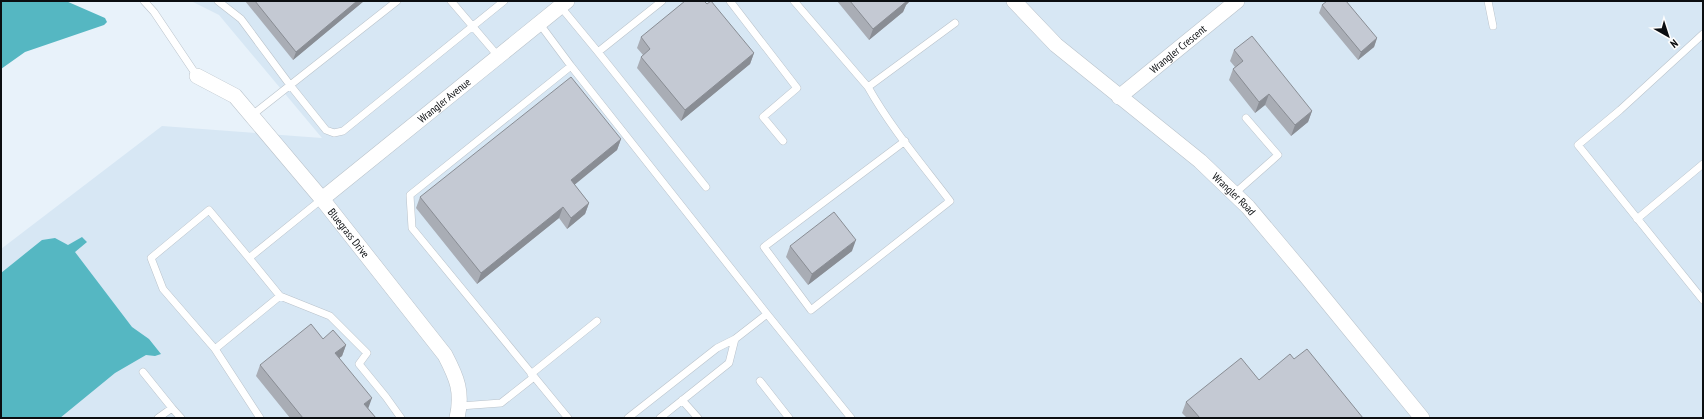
<svg xmlns="http://www.w3.org/2000/svg" width="1704" height="419" font-family="'PT Sans Narrow',sans-serif">
  <style>
    .built { fill: #d7e7f4 }
    .water { fill: #55b7c2 }
    .lines { fill: none; stroke-linecap: round; stroke-linejoin: round }
    .service-casing { stroke: #bac3cb; stroke-width: 8 }
    .minor-casing { stroke: #bac3cb; stroke-width: 16 }
    .service { stroke: #fff; stroke-width: 7 }
    .minor { stroke: #fff; stroke-width: 15 }
    .wall { fill: #a9adb5 }
    .shaded-wall { fill: #898d94 }
    .building { fill: #c4c9d3; stroke: #898d94 }
    .labels { text-anchor: middle; stroke-width: 3; stroke-linejoin: round; paint-order: stroke }
    .street-label { font-size: 11px; fill: #0b0e11; stroke: #fdfdfd }
  </style>
  <rect width="100%" height="100%" fill="#e8f2fa"/>
  <path class="built" d="M191,1h1512v417h-1702v-169l161,-123 160,12 -103,-123z"/>
  <path class="water" d="M1,1h65l39,17 2,4 -3,3 -79,27 -24,17z
    M82,237l5,5 -12,10 57,75 17,12 12,15 -6,2 -9,-1 -31,18 -55,45h-59v-145l41,-33 13,-2 13,7z"/>
  <g class="lines">
    <g class="service-casing">
      <path id="service" d="M144,1l10,11 43,64
        M218,1l23,18 49,66 36,45 8,3 9,-2 161,-130
        M451,1l47,55
        M730,1l67,87 -34,29 20,24
        M794,1l74,86 87,-64
        M1488,1l5,25
        M560,6l38,46 64,-51
        M539,23l32,43 196,248 -32,25 -18,9 -89,70
        M1703,34l-83,76 -42,35 125,155
        M598,52l108,135
        M868,87c23,41 54,77 82,114l-139,109 -47,-63 141,-106
        M251,116l146,-115
        M1234,194l44,-39 -32,-37
        M1637,219l66,-55
        M280,296l-31,-38 73,-59
        M767,314l84,104
        M215,349l-52,-60 -12,-31 58,-48 40,48
        M143,372l29,36 -14,10
        M531,374l66,-53
        M760,381l29,37
        M682,400l16,18
        M460,406l41,-3 33,-26
        M172,408l9,10
        M260,418l-45,-69 65,-53 50,20 37,37 -8,11 27,33 15,21
        M568,418l-156,-190 -2,-33 161,-129
        M660,418l69,-55 6,-24"/>
    </g>
    <g class="minor-casing">
      <g id="minor">
        <path id="s1" d="M1014,1l42,44 144,116 48,46 58,69 116,142"/>
        <path id="s2" d="M197,76l38,20 87,103 123,156c12,23 18,37 12,63"/>
        <path id="s3" d="M1119,97l118,-96"/>
        <path id="s4" d="M322,199l245,-198"/>
      </g>
    </g>
    <use href="#service" class="service"/>
    <use href="#minor" class="minor"/>
  </g>
  <path class="wall" d="M245,1h119l-71,59z
    M837,1h73l-4,4 -3,7 -34,28z
    M707,4l47,49 -4,11 -69,57 -44,-53 4,-11 2,-2 -6,-7 4,-11z
    M1322,5l55,33 -3,9 -16,13 -39,-47z
    M1234,50l78,61 -4,11 -17,14 -26,-31 -10,8 -26,-33 4,-11 2,-2 -5,-6z
    M621,139l-4,11 -43,34 15,19 -4,11 -18,15 -8,-11 -82,66 -61,-76 4,-11z
    M790,246l62,5 -44,34 -22,-28z
    M323,339l23,6 -4,11 -3,2 29,50 8,10h-86l-34,-42 4,-11z
    M1294,359l69,59h-176l-5,-5 4,-11 73,-22z"/>
  <path class="shaded-wall" d="M357,1h7l-71,59 3,-8z
    M904,1h6l-4,4 -3,7 -34,28 4,-11z
    M1377,38l-3,9 -16,13 3,-8z
    M754,53l-4,11 -69,57 4,-11z
    M1269,94l-4,11 -10,8 4,-11z
    M1312,111l-4,11 -17,14 4,-11z
    M621,139l-4,11 -50,41 4,-11z
    M589,203l-4,11 -18,15 4,-11z
    M563,207l-4,11 -82,66 4,-11z
    M856,240l-4,11 -44,34 4,-11z
    M346,345l-4,11 -11,8 4,-11z
    M372,398l-4,11 -4,-5z"/>
  <path class="building" d="M255,1h102l-61,51z
    M685,1h19l3,3 4,-3 43,52 -69,57 -44,-53 9,-8 -9,-12z
    M850,1h57l-34,28z
    M1327,1h19l31,37 -16,14 -39,-47z
    M1252,36l60,75 -17,14 -26,-31 -10,8 -26,-33 10,-8 -9,-11z
    M571,77l50,62 -50,41 18,23 -18,15 -8,-11 -82,66 -61,-76z
    M834,212l22,28 -44,34 -22,-28z
    M311,324l12,15 10,-9 13,15 -11,8 37,45 -8,6 12,14h-73l-43,-53z
    M1307,349l56,69h-163l-14,-16 55,-44 18,22 31,-26 4,5z"/>
  <g class="labels">
    <g class="street-label">
      <text dy="4" stroke="none"><textPath href="#s3" startOffset="76">Wrangler Crescent</textPath></text>
      <text dy="4" stroke="none"><textPath href="#s4" startOffset="157">Wrangler Avenue</textPath></text>
      <text dy="4" stroke="none"><textPath href="#s1" startOffset="293">Wrangler Road</textPath></text>
      <text dy="4" stroke="none"><textPath href="#s2" startOffset="221">Bluegrass Drive</textPath></text>
    </g>
  </g>
  <rect width="1704" height="419" fill="none" stroke="#0b0e11" stroke-width="4"/>
  <g transform="translate(1668 36) rotate(141)" stroke="#fdfdfd" stroke-width="3" paint-order="stroke">
  <path d="M0-3L7 15L0 10L-7 15Z" fill="#0b0e11"/>
  <text y="-6" font-size="11" font-weight="bold" text-anchor="middle" fill="#0b0e11">N</text>
  </g>
</svg>
